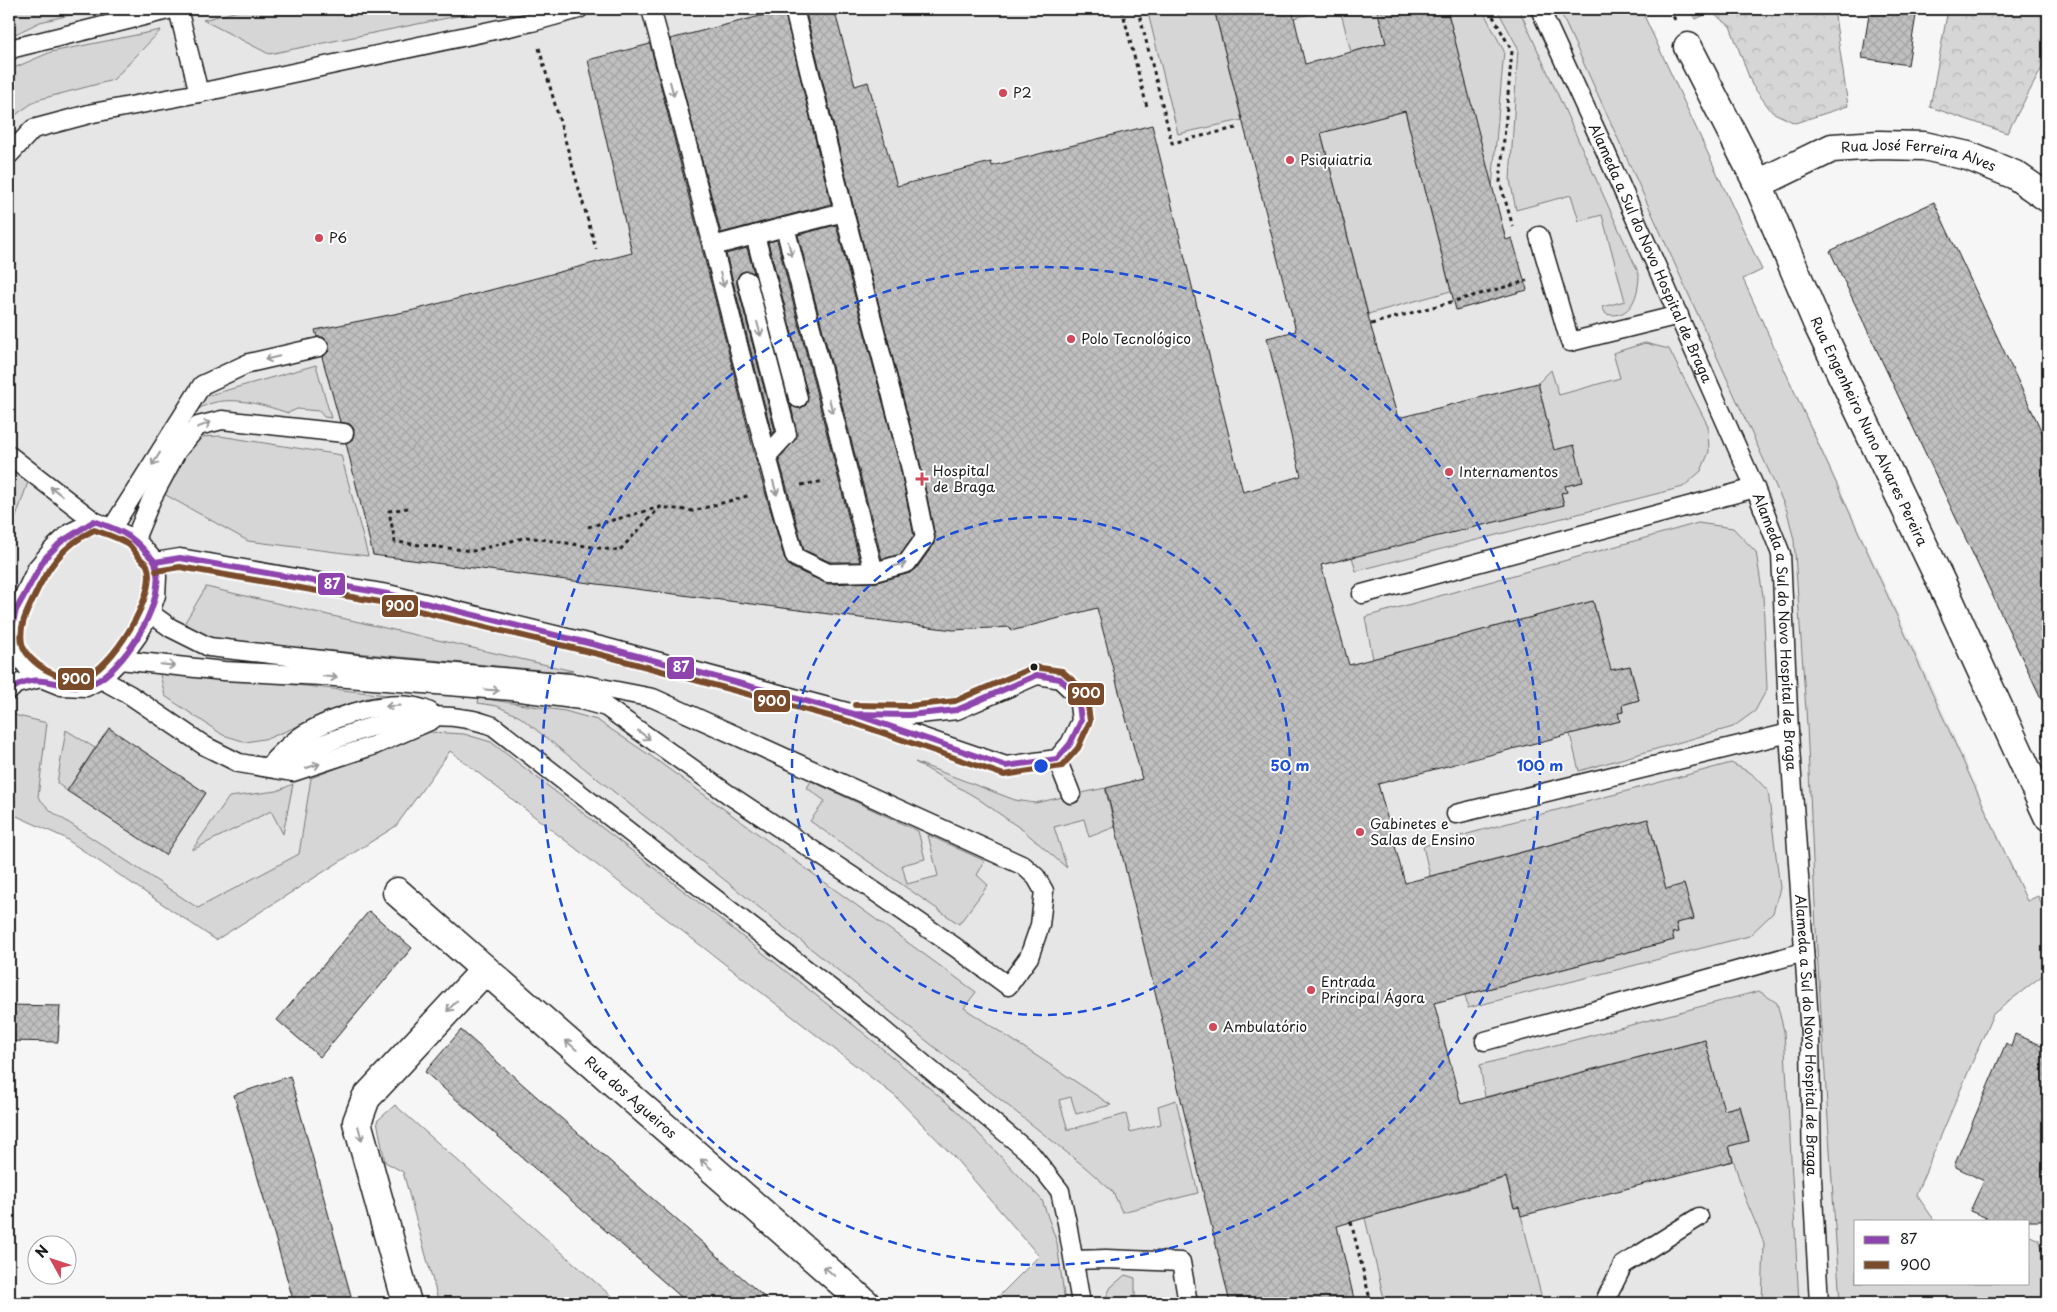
<svg xmlns="http://www.w3.org/2000/svg" width="2057" height="1312" font-family="'Playpen Sans',sans-serif">
  <style>
    .built { fill: #e6e6e6 }
    .green { fill: #d6d6d6; stroke: #797979 }
    .forest { fill: url(#forest-crowns); stroke: #797979 }
    .building { fill: url(#building-cross-hatch); stroke: #1c1c1c }
    .lines { fill: none; stroke-linecap: round; stroke-linejoin: round }
    .service-casing { stroke: #1c1c1c; stroke-width: 21 }
    .minor-casing { stroke: #1c1c1c; stroke-width: 31 }
    .path { stroke: #1c1c1c; stroke-width: 3; stroke-dasharray: 4 4; stroke-linecap: butt }
    .service { stroke: #fff; stroke-width: 18 }
    .minor { stroke: #fff; stroke-width: 28 }
    .bus-1-casing { stroke: #fff; stroke-width: 10 }
    .bus-2-casing { stroke: #fff; stroke-width: 10 }
    .bus-1 { stroke: #8e44ad; stroke-width: 6 }
    .bus-2 { stroke: #7a4b2a; stroke-width: 6 }
    .oneway { stroke: #999 }
    .ring { fill: none; stroke: #1d4ed8; stroke-width: 2.5; stroke-dasharray: 9 6 }
    .poi-dot { fill: #d1495b; stroke: #fff; stroke-width: 2 }
    .bus-dot { fill: #1c1c1c; stroke: #fff; stroke-width: 2 }
    .labels { text-anchor: middle; stroke-width: 4; stroke-linejoin: round; paint-order: stroke }
    .poi-label { font-size: 14px; fill: #1c1c1c; stroke: #fff; text-anchor: start }
    .street-label { font-size: 14px; fill: #1c1c1c; stroke: #fff }
    .centre { fill: #1d4ed8; stroke: #fff; stroke-width: 2.5 }
    .ring-label { font-size: 15px; text-anchor: middle; font-weight: bold; fill: #1d4ed8; stroke: #fff; stroke-width: 4; stroke-linejoin: round; paint-order: stroke }
    .line-badge { stroke: #fff; stroke-width: 2 }
    .badge-label { font-size: 14px; text-anchor: middle; font-weight: bold; fill: #fff }
  </style>
  <defs>
    <pattern id="forest-crowns" width="20" height="18" patternUnits="userSpaceOnUse" patternTransform="scale(1.25)"><rect width="20" height="18" fill="#d6d6d6"/><path d="M2 6a3 3 0 1 1 6 0M12 15a3 3 0 1 1 6 0" fill="none" stroke="#b7b7b7"/></pattern>
    <pattern id="building-cross-hatch" width="8" height="8" patternUnits="userSpaceOnUse" patternTransform="scale(1.25)"><rect width="8" height="8" fill="#c0c0c0"/><path d="M0 0l8 8M0 8l8-8" fill="none" stroke="#a4a4a4"/></pattern>
  </defs>
  <rect width="100%" height="100%" fill="#f6f6f6"/>
  <filter id="ink" filterUnits="userSpaceOnUse"><feTurbulence type="fractalNoise" baseFrequency=".02" numOctaves="2"/><feDisplacementMap in="SourceGraphic" scale="10" xChannelSelector="R" yChannelSelector="G"/><feConvolveMatrix kernelMatrix="1 2 1 2 8 2 1 2 1" color-interpolation-filters="sRGB"/></filter>
  <g filter="url(#ink)">
    <path class="built" d="M9,9h1632l121,261 -19,9 186,401 98,221 11,-5 10,22v53l-55,43 -77,180 19,27h-79v62l139,20h-1003l47,-47 -85,-99 -59,-61 -221,-175 -223,-170 -55,75 -180,114 -153,-103 -53,-24 -1,-91 5,-6 -5,-2z"/>
    <path class="green" d="M9,9h87l-56,13 -31,15z
      M246,9h246l-223,45 -66,-34z
      M1147,9h67l28,111 -64,14z
      M1292,9h38l-36,9z
      M1340,9h37l9,34 -35,9z
      M1447,9h35l22,42 -12,136z
      M1497,9h22l120,265c0,21 -8,46 -33,40l-4,-7 23,-6 -23,-86 -23,6 -8,-26 -55,15 -6,-30 8,-132z
      M1559,9h82l121,261 -19,9 284,622 11,-5 10,22v53l-55,43 -77,180 19,27h-79v62h172v-48l11,5 9,21v42h-208l-23,-352 -10,-226 -13,-185 -7,-29z
      M161,30l-48,50 -76,20 -19,13 -9,12v-55l42,-18z
      M1405,111l46,180 -83,23 -47,-181z
      M1645,343l24,6 39,77 1,26 -8,19 -18,16 -327,84 -4,-14 212,-52 -3,-12 6,-1 -2,-6 18,-4 -36,-30 1,-27 -10,-42 13,-13 8,25 61,-17 -7,-25z
      M316,365l15,53 -7,-1 -5,-6 -22,-2 -9,4c-27,-9 -65,-21 -91,-3l2,-12z
      M220,436l121,19 27,101 -120,-15 -84,-47 24,-48 12,-9z
      M9,467l19,15 -19,56z
      M1698,523l35,5 23,24 7,44 4,93 -12,22 -22,16 -154,44 -9,-37 50,-13 -2,-8 5,-1 -1,-7 17,-5 -9,-34 -24,6 -1,-27 -12,-44 -220,58 -8,-42z
      M206,587l367,84 -11,1 -346,-32 -32,-16z
      M159,670l229,25 -21,3 -98,40 -23,4 -23,-7 -58,-39z
      M479,698l86,13 32,9 51,34 328,238 -12,16 147,97 -35,9 -5,-17 -12,3 9,30 58,-16 4,18 31,-8 -3,-18 18,-6 22,93 -76,19 -9,-20 -28,-25 -565,-450 -23,-11 -19,-3z
      M14,715l33,8 -9,74 13,14 147,97 101,-54 12,-76 119,-46 34,2 27,8 224,173 146,116 97,81 84,88 15,43 8,60h-73l47,-47 -85,-99 -59,-61 -445,-345 -54,75 -180,114 -153,-103 -53,-24 -1,-91z
      M66,730l29,18 -28,43 -10,-8z
      M915,762l100,38 20,3 70,-15 10,39 -26,10 -5,-18 -30,8 13,41 -43,-37 -47,-33z
      M1731,763l20,10 17,18 12,97 -7,25 -24,23 -281,72 -3,-13 209,-55 -2,-7 6,-1 -2,-9 18,-5 -10,-33 -24,6v-27l-12,-45 -218,57 -7,-30z
      M811,781l107,50 7,28 -23,6 5,19 31,-8 -10,-41 57,26 -8,14 11,10 -29,39 -149,-103 15,-20 -18,-13z
      M293,784l-10,50 -12,-23 -79,39 37,-53 48,-6z
      M1759,991l18,12 7,28 15,272h-37l2,-60 -19,-45 -16,-52 20,-5 -9,-35 -24,6 1,-27 -12,-45 -220,57 -5,-32z
      M395,1105l224,198h-180l-36,-131 -18,-10 -8,-41z
      M1506,1178l8,30 5,-1 24,96h-158l-20,-85z
      M1125,1275l10,3v25h-32l8,-16z"/>
    <path class="forest" d="M1687,9h147l14,97 -53,17 -23,-11 -20,-27 -22,-59 -19,-14 -15,7z
      M1948,9h100v48l-41,76 -77,-26z"/>
    <path class="building" d="M805,9h29l21,77 13,-4 29,104 94,-24 1,4 160,-41 91,367 58,-16 -34,-138 29,-7 -82,-322h78l13,55 81,-21 -9,-34h70l59,231 6,-2 15,52 -71,20 -51,-199 -84,22 50,194 27,91 140,-35 16,67 20,-5 9,37 -18,4 2,6 -6,1 3,12 -243,60 28,100 244,-64 18,69 19,-4 9,34 -17,5 1,7 -5,1 2,8 -242,63 27,99 243,-64 18,70 18,-5 10,35 -18,4 2,9 -6,1 2,7 -240,63 27,101 244,-64 19,70 16,-4 9,35 -20,5 4,15 -212,55 -2,-9 -5,1 -8,-31 -169,49 18,77h-125l-124,-515 36,-9 -45,-171 -86,23 -1,-4 -57,3 -580,-75 -27,-112 7,-4 1,-10 -4,-5 -10,-2 -18,-65 7,-6v-7l-6,-7h-6l-2,-7 99,-20 218,-57 -44,-193 62,-16 106,416 29,100 5,7 38,17 49,-2 33,-9 6,-4 18,-25 1,-8 -15,-73 -66,-254z
      M1870,9h47l-9,56 -46,-7z
      M784,10l47,194 -110,29 -51,-194z
      M1934,202l114,243v268l-218,-462z
      M836,225l64,242 14,69 -13,18 -19,5 -84,-324z
      M777,240l83,322h-30l-26,-12 -25,-91 18,-23 -6,-31 5,3h5l5,-3 2,-9 -40,-154z
      M747,248l7,25 -9,-2 -5,2 -3,5v6l38,147 -3,3 -46,-180z
      M109,728l97,65 -41,62 -98,-64z
      M369,911l43,37 -92,109 -43,-37z
      M9,1005l51,1 -2,36 -49,-1z
      M461,1030l310,273h-83l-263,-231z
      M2015,1034l33,14v173h-54l-24,-10 14,-30 -30,-15 52,-123 5,4z
      M290,1076l63,227h-59l-60,-208z"/>
    <g class="lines">
      <g class="service-casing">
        <g id="service">
          <path d="M178,9l21,84"/>
          <path d="M651,9c51,182 91,366 144,548l33,16 46,-1 33,-9 18,-25 -15,-73 -66,-253 -50,-203"/>
          <path id="s1" d="M1540,9l64,139 151,340 26,66 8,179 21,302 2,144 7,124"/>
          <path d="M9,51l5,-3 158,-39"/>
          <path d="M9,155l24,-26 60,-16 106,-20 333,-71 47,-13"/>
          <path d="M844,212l-59,15 89,345"/>
          <path d="M755,235l43,163"/>
          <path d="M1539,236l31,106 109,-27"/>
          <path d="M713,246l72,-19"/>
          <path d="M747,281l40,153 -21,23"/>
          <path d="M9,455l85,66 41,18 20,23 2,15 -1,18 -6,18 -12,22 -18,25 -19,19 -15,8 -25,-1 -20,-8 -14,-11 -13,-19v-31l23,-49 17,-20 16,-15 24,-12"/>
          <path d="M112,528l90,-143 47,-22 70,-16"/>
          <path d="M135,539l17,-41 25,-47 21,-25 24,-6 122,13"/>
          <path d="M155,562l25,-4 208,36 216,53 250,67 152,52 51,-7 13,-15 11,-23 -3,-25 -18,-17 -23,-4 -80,35 -48,5 -55,-1"/>
          <path d="M1362,594l393,-106"/>
          <path d="M120,660l104,11 98,5 190,15 69,9 25,7 122,87 133,88 94,65 53,39 21,-29 11,-32 4,-34 -8,-14 -12,-11 -371,-168 -72,-14 -224,-20 -148,-17 -38,-19 -21,-15"/>
          <path d="M101,679l29,16 75,51 34,17 54,9 82,-27 57,-25"/>
          <path d="M9,691l7,-7 25,-6"/>
          <path d="M1057,759l14,35"/>
          <path d="M274,760c9,-9 19,-19 30,-26 31,-18 91,-40 126,-22"/>
          <path d="M265,767c64,-24 132,-61 202,-48 9,1 17,4 26,7l377,293 161,135 29,37 7,32 14,80"/>
          <path d="M1456,814l333,-81"/>
          <path d="M1485,1041l319,-89"/>
          <path d="M1074,1260l32,-1 75,3 7,41"/>
          <path d="M1604,1303l19,-38 76,-48"/>
        </g>
      </g>
      <g class="minor-casing">
        <g id="minor">
          <path id="s2" d="M1688,47l70,137 60,141 123,257 107,234"/>
          <path id="s3" d="M1758,184l74,-36 47,-3 45,1 44,10 47,19 33,23"/>
          <path id="s4" d="M397,892l468,411"/>
          <path d="M407,1303l-50,-181 9,-24 119,-128"/>
        </g>
      </g>
      <path class="path" d="M1122,9l25,98
        M1138,9l34,134 68,-16
        M1489,9l23,42 -12,131 13,45
        M1670,9l5,11
        M539,48l57,201
        M1371,324l156,-43
        M801,485l24,-4
        M408,508l-19,3 6,31 78,9 54,-14 92,14 41,-44 33,4 58,-16
        M588,527l72,-20
        M1351,1222l20,81"/>
      <use href="#service" class="service"/>
      <use href="#minor" class="minor"/>
      <g class="bus-1-casing">
        <path id="bus-1" d="M155,562l25,-4 208,36 216,53 250,67
          M9,639l7,-29 29,-52 16,-16 33,-21c23,9 34,11 51,30 3,4 8,7 10,12 13,35 -27,99 -56,117 -34,20 -55,-16 -90,11
          M1037,675l23,4 18,17 3,25 -11,23 -13,15 -51,7 -152,-52 55,1 48,-5z"/>
      </g>
      <g class="bus-2-casing">
        <path id="bus-2" d="M94,530c12,4 26,8 35,15 4,3 6,8 10,12 2,3 6,5 8,8 12,28 -36,105 -64,113 -20,6 -57,-15 -61,-35 -3,-16 4,-30 11,-44 14,-31 30,-54 61,-69z
          M156,571l24,-4 206,36 216,52 249,67 153,53 58,-9 16,-18 12,-27 -4,-29 -24,-21 -28,-4 -79,34 -46,5 -54,-1"/>
      </g>
      <use href="#bus-1" class="bus-1"/>
      <use href="#bus-2" class="bus-2"/>
    </g>
    <defs><path id="oneway-shaft" d="M-6 0H5M1.5-3L5.5 0L1.5 3" fill="none" stroke-width="1.6" stroke-linecap="round" stroke-linejoin="round" transform="scale(1.25)"/></defs>
    <g class="oneway">
      <use href="#oneway-shaft" transform="translate(672 89) rotate(75)"/>
      <use href="#oneway-shaft" transform="translate(790 249) rotate(76)"/>
      <use href="#oneway-shaft" transform="translate(722 280) rotate(75)"/>
      <use href="#oneway-shaft" transform="translate(759 329) rotate(75)"/>
      <use href="#oneway-shaft" transform="translate(272 358) rotate(167)"/>
      <use href="#oneway-shaft" transform="translate(831 406) rotate(76)"/>
      <use href="#oneway-shaft" transform="translate(204 425) rotate(-21)"/>
      <use href="#oneway-shaft" transform="translate(156 459) rotate(122)"/>
      <use href="#oneway-shaft" transform="translate(775 488) rotate(74)"/>
      <use href="#oneway-shaft" transform="translate(56 491) rotate(-142)"/>
      <use href="#oneway-shaft" transform="translate(899 565) rotate(-16)"/>
      <use href="#oneway-shaft" transform="translate(168 665) rotate(6)"/>
      <use href="#oneway-shaft" transform="translate(330 677) rotate(5)"/>
      <use href="#oneway-shaft" transform="translate(492 690) rotate(4)"/>
      <use href="#oneway-shaft" transform="translate(393 706) rotate(176)"/>
      <use href="#oneway-shaft" transform="translate(644 735) rotate(36)"/>
      <use href="#oneway-shaft" transform="translate(313 766) rotate(-18)"/>
      <use href="#oneway-shaft" transform="translate(452 1006) rotate(133)"/>
      <use href="#oneway-shaft" transform="translate(571 1045) rotate(-139)"/>
      <use href="#oneway-shaft" transform="translate(360 1133) rotate(75)"/>
      <use href="#oneway-shaft" transform="translate(706 1164) rotate(-139)"/>
      <use href="#oneway-shaft" transform="translate(829 1271) rotate(-139)"/>
    </g>
  </g>
  <g class="ring">
    <circle cx="1041" cy="766" r="249"/>
    <circle cx="1041" cy="766" r="499"/>
  </g>
  <g class="poi-dot">
    <circle cx="1003" cy="93" r="5"/>
    <circle cx="1290" cy="160" r="5"/>
    <circle cx="319" cy="238" r="5"/>
    <circle cx="1071" cy="339" r="5"/>
    <circle cx="1449" cy="472" r="5"/>
    <path d="M919.5 471.5h5v5h5v5h-5v5h-5v-5h-5v-5h5z"/>
    <circle cx="1360" cy="832" r="5"/>
    <circle cx="1311" cy="990" r="5"/>
    <circle cx="1213" cy="1027" r="5"/>
  </g>
  <circle class="bus-dot" cx="1034" cy="667" r="4.5"/>
  <g class="labels">
    <g class="poi-label">
      <text x="1013" y="98">P2</text>
      <text x="1300" y="165">Psiquiatria</text>
      <text x="329" y="243">P6</text>
      <text x="1081" y="344">Polo Tecnológico</text>
      <text x="933" y="476">Hospital<tspan x="933" dy="16">de Braga</tspan></text>
      <text x="1459" y="477">Internamentos</text>
      <text x="1370" y="829">Gabinetes e<tspan x="1370" dy="16">Salas de Ensino</tspan></text>
      <text x="1321" y="987">Entrada<tspan x="1321" dy="16">Principal Ágora</tspan></text>
      <text x="1223" y="1032">Ambulatório</text>
    </g>
    <g class="street-label">
      <text dy="5" stroke="none"><textPath href="#s3" startOffset="170">Rua José Ferreira Alves</textPath></text>
      <text dy="5" stroke="none"><textPath href="#s1" startOffset="268">Alameda a Sul do Novo Hospital de Braga</textPath></text>
      <text dy="5" stroke="none"><textPath href="#s2" startOffset="425">Rua Engenheiro Nuno Alvares Pereira</textPath></text>
      <text dy="5" stroke="none"><textPath href="#s1" startOffset="672">Alameda a Sul do Novo Hospital de Braga</textPath></text>
      <text dy="5" stroke="none"><textPath href="#s1" startOffset="1078">Alameda a Sul do Novo Hospital de Braga</textPath></text>
      <text dy="5" stroke="none"><textPath href="#s4" startOffset="311">Rua dos Agueiros</textPath></text>
    </g>
  </g>
  <circle cx="1041" cy="766" r="8" class="centre"/>
  <g class="ring-label">
    <text x="1290" y="771">50 m</text>
    <text x="1540" y="771">100 m</text>
  </g>
  <g class="line-badge">
    <rect x="317" y="572" width="29" height="24" rx="5" fill="#8e44ad"/>
    <rect x="381" y="594" width="38" height="24" rx="5" fill="#7a4b2a"/>
    <rect x="666" y="656" width="29" height="24" rx="5" fill="#8e44ad"/>
    <rect x="57" y="667" width="38" height="24" rx="5" fill="#7a4b2a"/>
    <rect x="1067" y="682" width="38" height="24" rx="5" fill="#7a4b2a"/>
    <rect x="753" y="689" width="38" height="24" rx="5" fill="#7a4b2a"/>
  </g>
  <g class="badge-label">
    <text x="332" y="589">87</text>
    <text x="400" y="611">900</text>
    <text x="681" y="672">87</text>
    <text x="76" y="684">900</text>
    <text x="1086" y="698">900</text>
    <text x="772" y="706">900</text>
  </g>
  <rect width="2057" height="1312" fill="none" stroke="#fff" stroke-width="30"/>
  <rect x="15" y="15" width="2027" height="1282" fill="none" stroke="#1c1c1c" stroke-width="2" filter="url(#ink)"/>
  <rect x="1854" y="1220" width="175" height="65" fill="#ffffff" stroke="#a4a4a4"/>
  <rect x="1864" y="1236" width="25" height="8" fill="#8e44ad" stroke="#a4a4a4"/>
  <text x="1900" y="1244" font-size="15" fill="#1c1c1c">87</text>
  <rect x="1864" y="1261" width="25" height="8" fill="#7a4b2a" stroke="#a4a4a4"/>
  <text x="1900" y="1270" font-size="15" fill="#1c1c1c">900</text>
  <g transform="translate(52 1260) rotate(310)"><circle r="24" fill="#ffffff" stroke="#a4a4a4"/>
  <path d="M0-4L9 19L0 12L-9 19Z" fill="#d1495b"/>
  <text y="-8" font-size="14" font-weight="bold" text-anchor="middle" fill="#1c1c1c">N</text>
  </g>
</svg>
